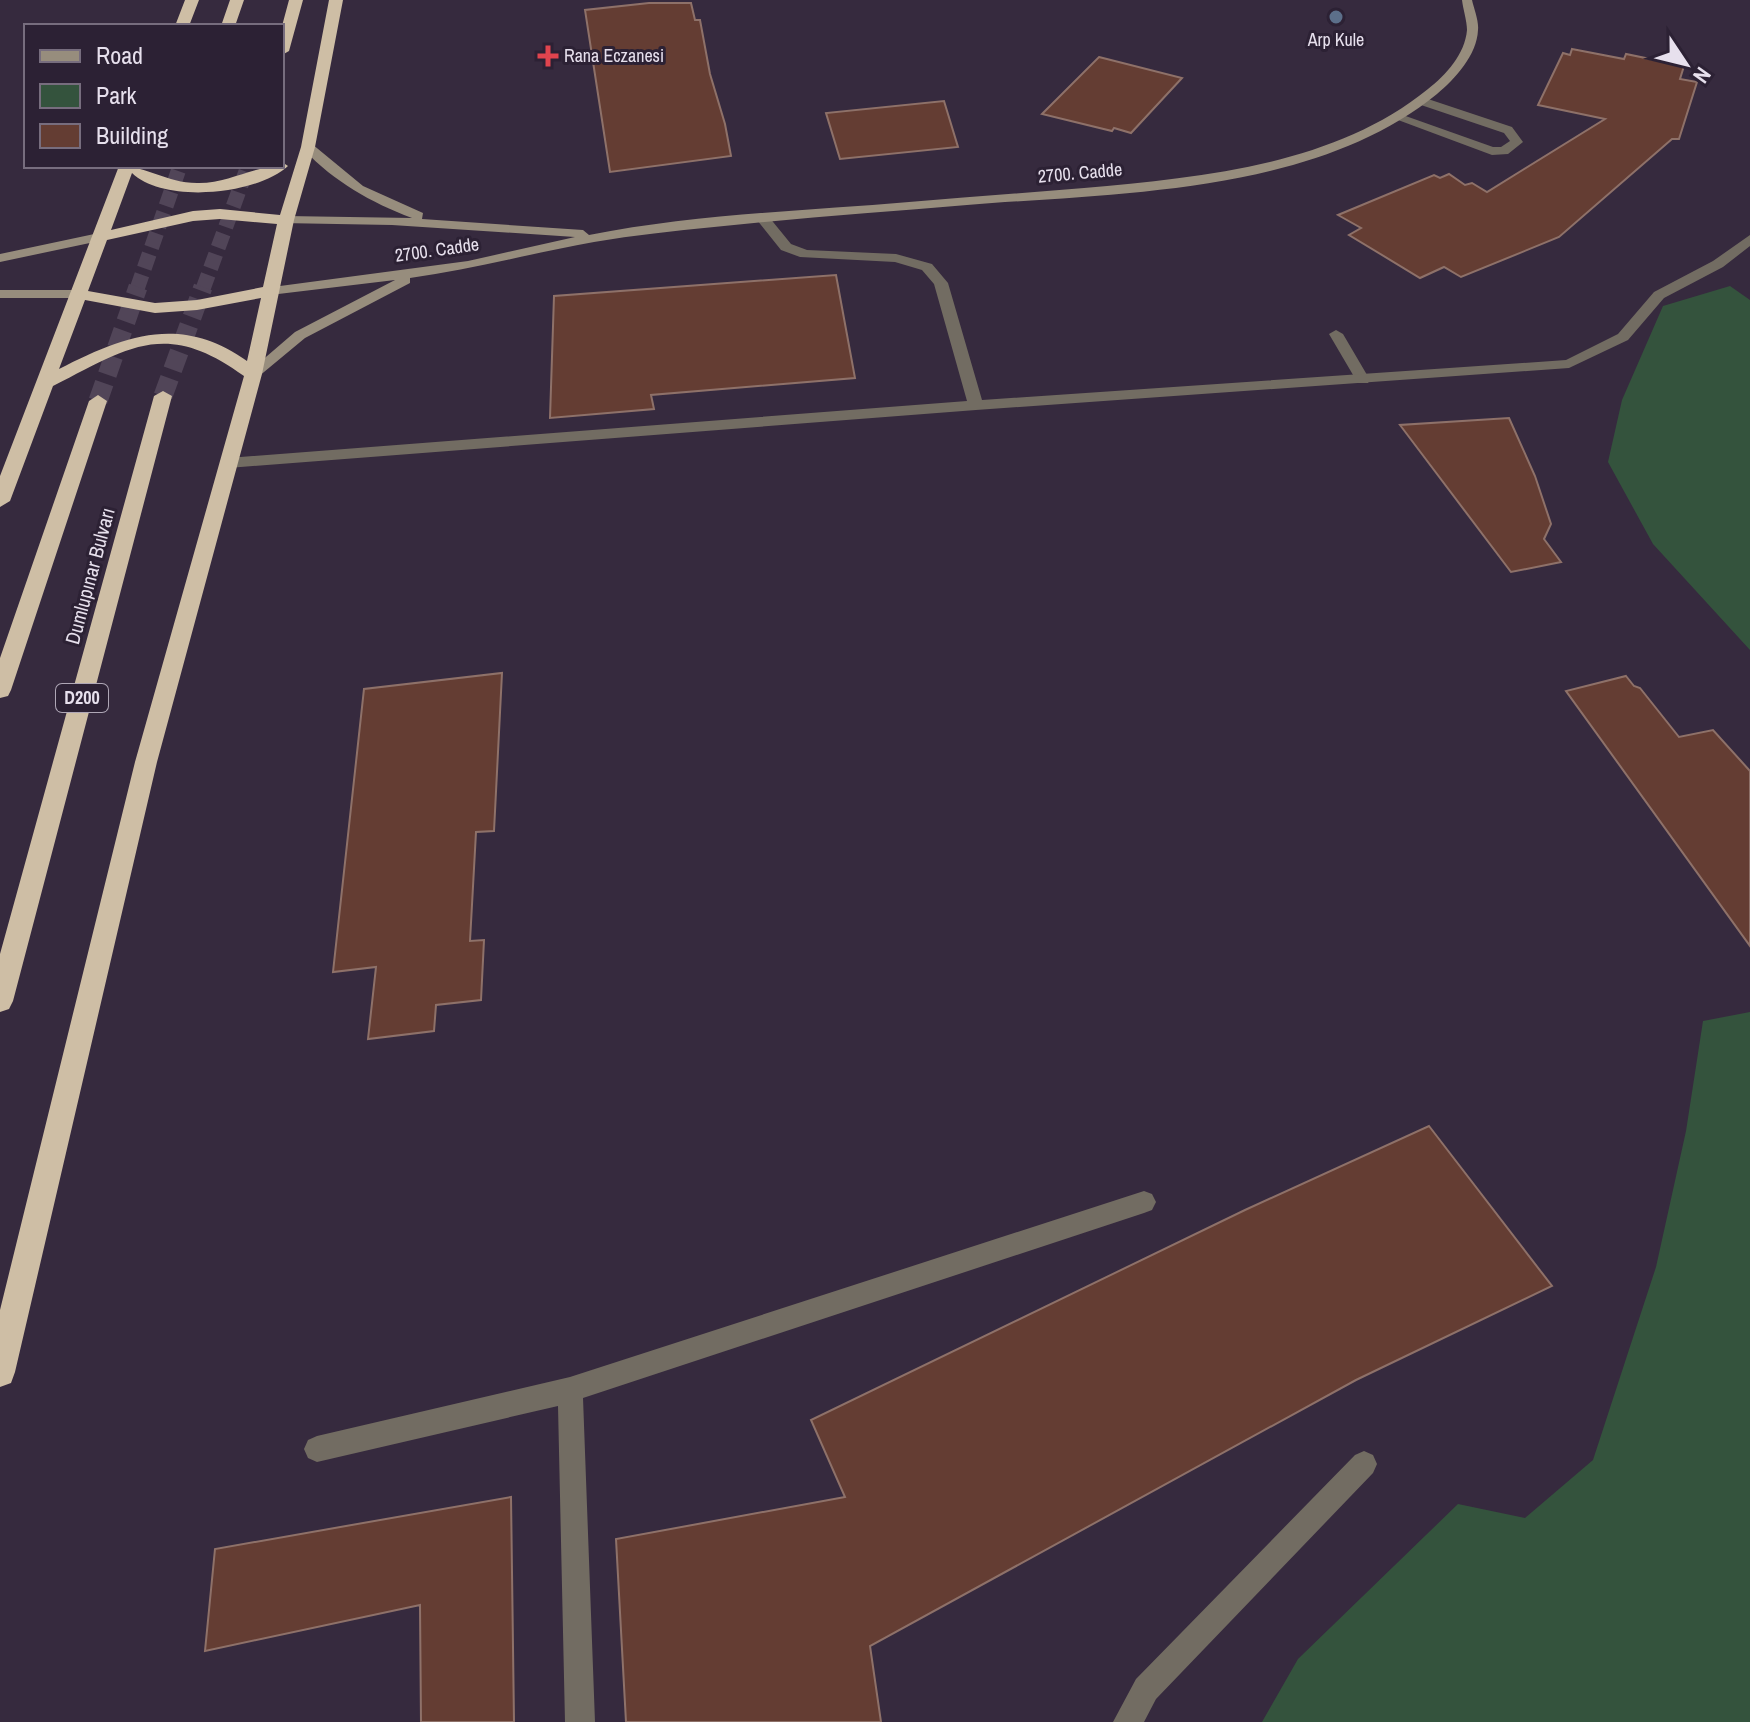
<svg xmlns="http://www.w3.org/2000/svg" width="1750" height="1722" font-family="'Archivo Narrow',sans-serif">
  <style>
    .green { fill: #34533d }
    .building { fill: #643d33; stroke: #8e7169; stroke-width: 2 }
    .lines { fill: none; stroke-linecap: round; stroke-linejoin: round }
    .highway-tunnel-far1 { stroke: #514558; stroke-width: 15; stroke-dasharray: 15 7; stroke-linecap: butt }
    .highway-tunnel { stroke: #514558; stroke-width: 19; stroke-dasharray: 19 9; stroke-linecap: butt }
    .lane { fill: #726c62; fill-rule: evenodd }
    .street { fill: #726c62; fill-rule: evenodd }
    .secondary { fill: #978d7d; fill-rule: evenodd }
    .highway { fill: #cebea5; fill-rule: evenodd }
    .service-dot { fill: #5c6f8a; stroke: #2c2134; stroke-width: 3 }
    .health-dot { fill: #e0444e; stroke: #2c2134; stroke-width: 3 }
    .labels { text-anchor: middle; stroke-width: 6; stroke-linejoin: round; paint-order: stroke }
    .far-poi-label { font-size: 18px; fill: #e7e0ed; stroke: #2c2134 }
    .far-street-label { font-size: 18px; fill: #e7e0ed; stroke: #2c2134 }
    .shield { fill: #2c2134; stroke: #afa7b6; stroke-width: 2 }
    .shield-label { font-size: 18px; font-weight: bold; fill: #e7e0ed }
    .street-label { font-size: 20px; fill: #e7e0ed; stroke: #2c2134 }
  </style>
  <rect width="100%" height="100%" fill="#362a3e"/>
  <path class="green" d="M1730,286l20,14v350l-97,-106 -45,-82 14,-62 41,-94z
    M1750,1012v710h-488l36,-63 160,-155 67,14 68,-58 63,-193 30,-136 17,-110z"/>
  <path class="building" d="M649,3h42l4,17h5l10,54 15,50 6,32 -121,16 -25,-162z
    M1572,49l52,10 2,-5 58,12 -4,13 17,3 -18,57h-7l-113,98 -98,40 -17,-10 -24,11 -71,-43 12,-7 -23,-13 96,-40 6,3 9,-4 16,11 7,-2 15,9 118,-73 -67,-14 25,-52 7,2z
    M1099,57l83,21 -51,55 -17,-5 -2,3 -70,-17z
    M944,101l14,46 -118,12 -14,-46z
    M836,275l19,103 -204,17 3,14 -104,9 4,-122z
    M1509,418l26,58 16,48 -7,15 17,23 -50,10 -111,-147z
    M502,673l-8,158 -18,1 -6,109 14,-1 -3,60 -45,5 -2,26 -66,8 8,-72 -43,5 31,-283z
    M1626,676l8,10 6,2 39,49 34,-7 37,41v175l-184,-255z
    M1429,1126l123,160 -196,94 -486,266 11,76h-255l-10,-183 229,-42 -34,-77 434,-210z
    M511,1497l3,225h-93l-1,-117 -215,46 10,-102z"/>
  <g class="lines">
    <path class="highway-tunnel-far1" d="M137,289l43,-123
      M203,289l45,-123"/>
    <path class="highway-tunnel" d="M163,396l40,-109
      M98,401l40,-114"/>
    <path class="lane" d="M1422,97l90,30 11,15 -15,12 -16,1 -102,-38 10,-3 93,33h8l9,-6 -6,-8 -86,-29v-6z
      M1336,330l7,4 27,46 -2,3h-10l-2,-3 -27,-46z
      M1144,1191l8,3 4,8 -4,8 -8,3 -561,185 12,324h-30l-7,-316 -241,56 -9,-4 -4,-9 4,-9 9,-4 253,-59z
      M1364,1451l9,4 4,9 -4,9 -217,226 -12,23h-31l23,-43 219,-224z"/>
    <path class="street" d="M759,217h10l22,27 16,6 89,4 36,10 16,19 34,117 584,-40 52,-26 36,-42 59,-31 37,-26v11l-27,21 -59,31 -36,42 -59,28 -593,42 -748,58 -8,-5 8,-5 739,-57 -33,-117 -12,-14 -27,-8 -95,-5 -19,-7 -24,-30z"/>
    <path class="secondary" d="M1462,0h10c2,9 7,21 6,30 -1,25 -23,49 -41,64 -122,100 -320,99 -470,111 -84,7 -169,13 -253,22 -40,4 -80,8 -120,15 -61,11 -121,27 -184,36v5l-105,55 -47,39 -5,1 -7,-4 49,-42 100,-52 -125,15 -7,-4 2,-3 203,-27 107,-24 -183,-12 -111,-2v-6l5,-1 126,2c-42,-16 -77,-36 -108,-68v-6h8l51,42 60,27 -1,6 161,11 6,5c105,-21 214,-24 320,-33 58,-5 117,-9 175,-14 117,-11 249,-22 344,-99 18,-14 37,-35 39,-59 0,-9 -4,-21 -5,-30z
      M99,233l7,4 -2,3 -104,22v-8z
      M0,290h77l7,4 -7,4h-77z"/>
    <path class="highway" d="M185,0h14l-10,26h-14z
      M230,0h14l-9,26h-14z
      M289,0h14l-14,51 -7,4v-29z
      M329,0h14l-28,147 -21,73 -32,154 -105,388 -142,610 -4,11 -11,4v-77l135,-548 109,-386c-78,-57 -115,-29 -191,10l-43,115 -10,6v-31l119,-310c29,0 47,17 78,17 30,1 56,-17 85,-17v-4l6,4c-31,29 -124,38 -156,7l-21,57 82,-19 27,-2 60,6 21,-68zM220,219l57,5 -14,63 -66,13 -42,3 -67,-12 19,-51 86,-19zM261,298l-14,63c-66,-47 -122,-26 -188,8l26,-69 70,13 42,-3z
      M163,391l9,5 -159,605 -4,8 -9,3v-58l154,-558z
      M98,395l9,6 -96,289 -3,6 -8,2v-40l89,-257z"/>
  </g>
  <circle class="service-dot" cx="1336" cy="17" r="8"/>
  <path class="health-dot" d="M544 44h8v8h8v8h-8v8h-8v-8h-8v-8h8z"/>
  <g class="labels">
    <g class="far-poi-label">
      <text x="1336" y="46">Arp Kule</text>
      <text x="564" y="62" text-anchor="start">Rana Eczanesi</text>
    </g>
    <g class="far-street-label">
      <text transform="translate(1080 173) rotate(-5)" y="6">2700. Cadde</text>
      <text transform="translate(437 250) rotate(-8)" y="6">2700. Cadde</text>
    </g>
    <rect class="shield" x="56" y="684" width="52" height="28" rx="6"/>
    <g class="shield-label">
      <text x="82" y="704">D200</text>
    </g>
    <g class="street-label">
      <text transform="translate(90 576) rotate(-75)" y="7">Dumlupınar Bulvarı</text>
    </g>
  </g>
  <rect x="24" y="24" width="260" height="144" fill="#2c2134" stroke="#776d7e" stroke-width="2"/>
  <rect x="40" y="50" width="40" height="12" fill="#978d7d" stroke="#776d7e" stroke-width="2"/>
  <text x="96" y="64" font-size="24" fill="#e7e0ed">Road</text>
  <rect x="40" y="84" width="40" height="24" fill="#34533d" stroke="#776d7e" stroke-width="2"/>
  <text x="96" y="104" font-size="24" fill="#e7e0ed">Park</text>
  <rect x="40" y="124" width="40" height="24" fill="#643d33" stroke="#776d7e" stroke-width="2"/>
  <text x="96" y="144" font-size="24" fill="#e7e0ed">Building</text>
  <g transform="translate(1686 64) rotate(125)" stroke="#2c2134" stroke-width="6" paint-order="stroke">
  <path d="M0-6L14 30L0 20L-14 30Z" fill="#e7e0ed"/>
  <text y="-12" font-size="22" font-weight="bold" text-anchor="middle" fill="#e7e0ed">N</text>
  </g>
</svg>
